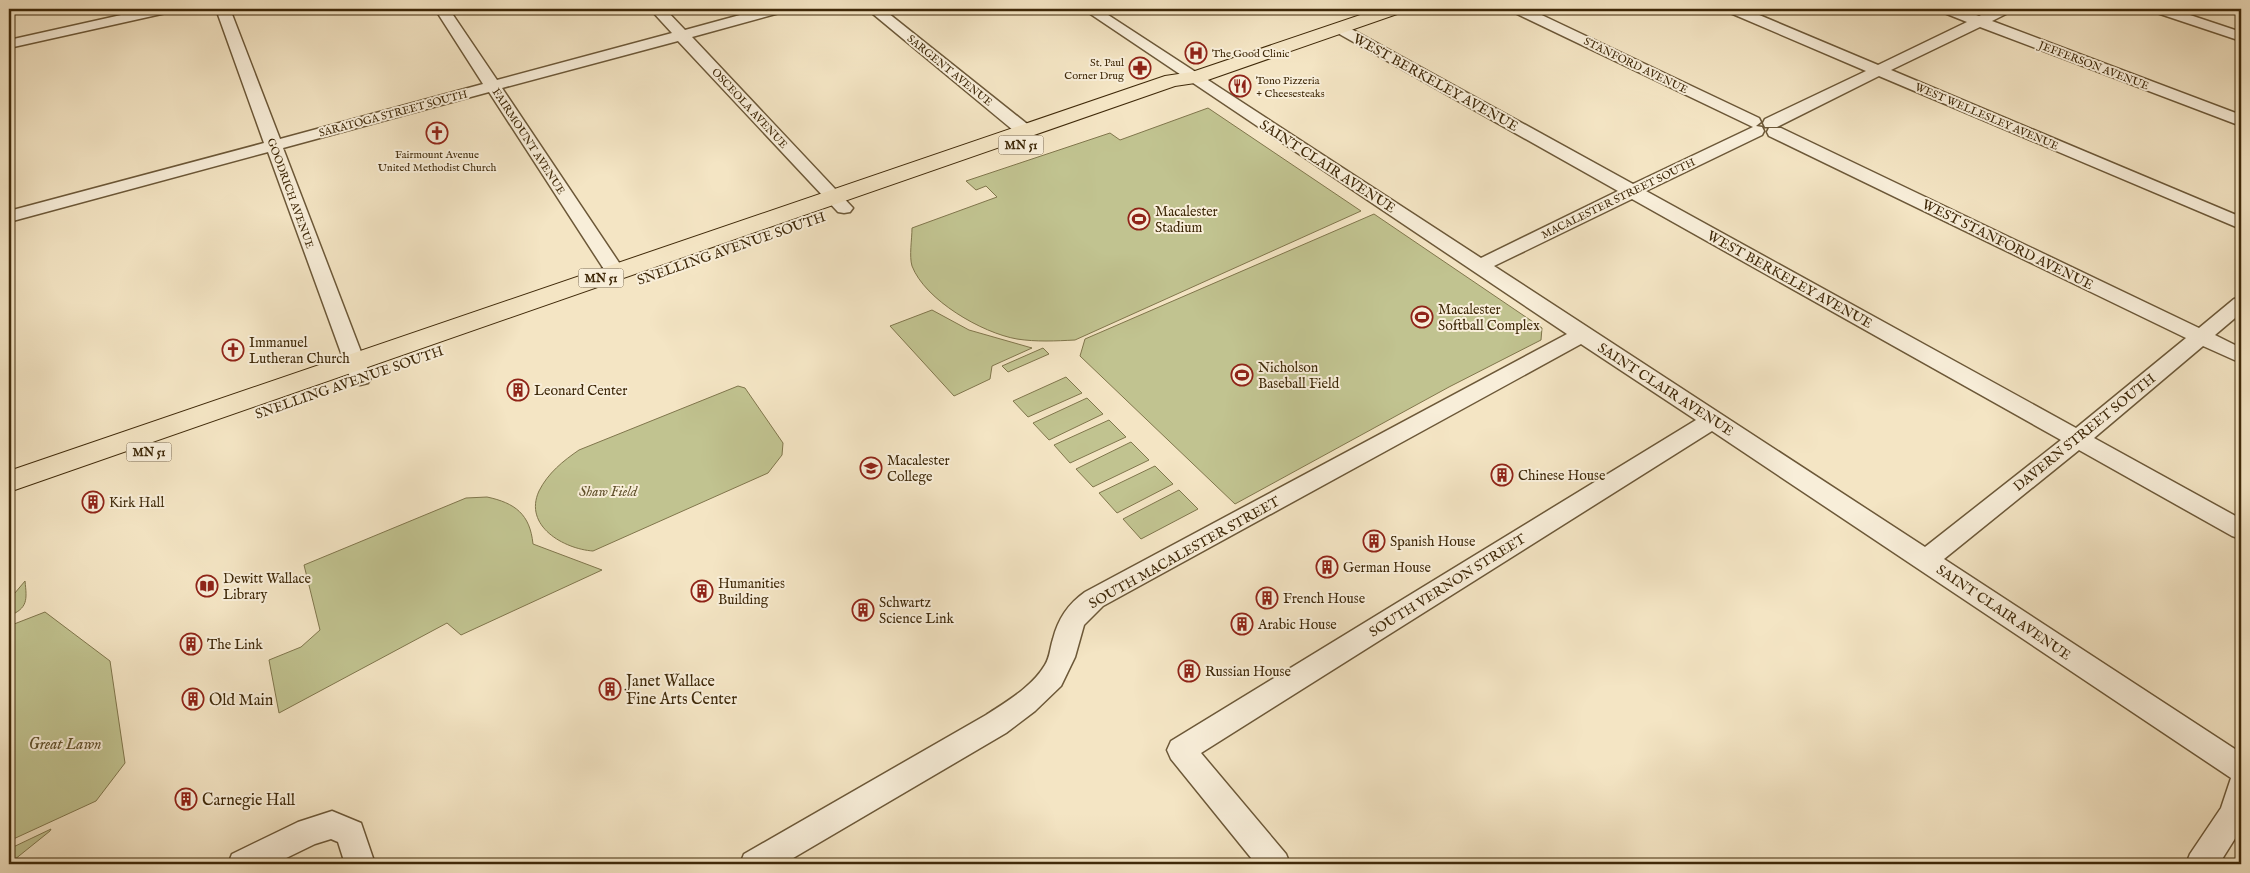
<svg xmlns="http://www.w3.org/2000/svg" width="2250" height="873" font-family="'IM FELL English',serif">
  <style>
    .green { fill: #c1c390; stroke: #80764c }
    .lines { fill: none; stroke-linecap: round; stroke-linejoin: round }
    .minor-casing { stroke: #6c5838; stroke-width: 3 }
    .major-casing { stroke: #3f2909; stroke-width: 2 }
    .minor { fill: #f8eed9; fill-rule: evenodd }
    .major { fill: #f4e5c4; fill-rule: evenodd }
    .labels { text-anchor: middle; stroke-width: 4; stroke-linejoin: round; paint-order: stroke }
    .far-poi-label { font-size: 11px; fill: #3f2909; stroke: #f8eed9; text-anchor: start }
    .far-street-label { font-size: 11px; fill: #3f2909; stroke: #f8eed9 }
    .shield { fill: #f8eed9; stroke: #766447; stroke-width: 1 }
    .shield-label { font-size: 12px; font-weight: bold; fill: #3f2909 }
    .street-label { font-size: 14px; fill: #3f2909; stroke: #f8eed9 }
    .poi-label { font-size: 14px; fill: #3f2909; stroke: #f8eed9; text-anchor: start }
    .park-label { font-size: 14px; font-style: italic; fill: #60502b; stroke: #f8eed9 }
    .near-poi-label { font-size: 16px; fill: #3f2909; stroke: #f8eed9; text-anchor: start }
    .near-park-label { font-size: 16px; font-style: italic; fill: #60502b; stroke: #f8eed9 }
  </style>
  <rect width="100%" height="100%" fill="#f4e5c4"/>
  <filter id="stains"><feTurbulence type="fractalNoise" baseFrequency=".004" numOctaves="4"/><feColorMatrix values="0 0 0 0 .2 0 0 0 0 .09 0 0 0 0 .02 0 0 0 .5 -.17"/></filter>
  <radialGradient id="worn" r=".72"><stop offset=".6" stop-color="#630" stop-opacity="0"/><stop offset="1" stop-color="#630" stop-opacity=".3"/></radialGradient>
  <path class="green" d="M1208,108l153,103 -286,129c-19,1 -39,2 -58,-1 -35,-6 -92,-39 -105,-73 -3,-10 0,-27 0,-38l85,-31 -11,-11 -10,4 -10,-9 144,-48 10,7z
    M1374,214l168,114 -1,12 -92,47 -214,117 -155,-148 5,-17z
    M932,310l37,20 63,18 -40,18 -2,13 -36,17 -64,-70z
    M1043,348l6,6 -41,18 -6,-6z
    M1066,377l16,16 -54,24 -15,-16z
    M738,386l7,2 38,55 -1,12 -14,18 -175,78c-29,-2 -70,-25 -54,-60 9,-18 24,-30 40,-41z
    M1087,398l16,16 -54,26 -16,-17z
    M1109,420l17,17 -56,26 -16,-18z
    M1131,442l18,18 -56,27 -17,-18z
    M1155,466l18,18 -56,29 -18,-20z
    M1179,490l19,19 -57,30 -18,-20z
    M487,497c28,6 43,17 46,47l69,26 -141,65 -14,-12 -168,90 -10,-53 32,-13 19,-17 -16,-65 162,-67z
    M25,581c2,19 3,27 -16,35v-16z
    M45,612l65,49 15,102 -29,38 -87,40v-215z
    M51,829l-1,2 -41,33v-15z"/>
  <g class="lines">
    <g class="minor-casing">
      <path id="minor" d="M148,9h25l-7,4 -157,35v-8z
        M216,9h14l50,130 203,-55 -48,-75h14l48,71 175,-47 -22,-24h15l20,21 77,-21h23l-2,3 -91,25 161,171 -3,4 -6,1 -6,-1 -160,-171 -176,47 124,185 -3,4 -7,2 -7,-2 -120,-185 -206,56 88,230 -3,5 -8,2 -8,-2 -84,-231 -259,70v-11l255,-68z
        M867,9h16l148,118 2,4 -2,4h-12z
        M1083,9h16l382,249 137,-67 -284,-160 -2,-3 2,-3h10l289,159 120,-57 -240,-115 -2,-3h18l230,109 2,4 -5,4 6,1 2,4 -2,4 -116,56 430,237 110,-90 -417,-202 -2,-4 2,-4h12l418,200 35,-29 7,-2v16l-26,22 26,13v15l-38,-17 -109,92 147,81v20l-9,-3 -153,-86 -135,109 297,194v76l-22,35h-33l4,-10 31,-46 10,-30 -519,-347 -511,322 85,101 4,10h-34l-85,-105 -4,-9 4,-9 525,-321 -115,-76 -478,262 -19,19 -9,32 -14,29 -26,25 -29,22 -223,131h-43l4,-10 242,-139c21,-14 46,-28 59,-50 5,-8 5,-17 8,-26 5,-20 15,-35 32,-47l482,-258zM1632,199l429,241 -136,107 -431,-281z
        M1726,9h19l133,56 89,-43 -25,-10 -2,-3h19l20,7 15,-7h18l-2,3 -18,9 249,94v11l-261,-99 -89,43 350,147v12l-362,-153 -102,51h-12l-2,-4 2,-4 101,-48 -138,-59z
        M2152,9h20l69,23v9l-87,-29z
        M332,811l29,12 14,41h-30l-7,-22 -7,-3 -16,5 -41,20h-46l4,-10 66,-32z"/>
    </g>
    <g class="major-casing">
      <path id="major" d="M1378,9h25l-3,4 -198,69 -27,4 -1166,406v-21l1156,-395 27,-4z"/>
    </g>
    <use href="#minor" class="minor"/>
    <use href="#major" class="major"/>
  </g>
  <defs>
    <g id="hospital-ring" transform="scale(1.125)"><circle r="9.5" fill="#f8eed9" stroke="#8f2418" stroke-width="1.5"/><path d="M-5-5h3v3.5h4V-5h3V5h-3V1.5h-4V5h-3Z" fill="#8f2418"/></g>
    <g id="pharmacy-ring" transform="scale(1.125)"><circle r="9.5" fill="#f8eed9" stroke="#8f2418" stroke-width="1.5"/><path d="M-2-6h4v4h4v4h-4v4h-4v-4h-4v-4h4Z" fill="#8f2418"/></g>
    <g id="restaurant-ring" transform="scale(1.125)"><circle r="9.5" fill="#f8eed9" stroke="#8f2418" stroke-width="1.5"/><path d="M-5-6h1v4h1v-4h1v4h1v-4h1v5L-1.5 .5V6h-2V.5L-5-1ZM5-6V6H3V1.5H1.5Q1.5-4 5-6Z" fill="#8f2418"/></g>
    <g id="church-ring" transform="scale(1.125)"><circle r="9.5" fill="#f8eed9" stroke="#8f2418" stroke-width="1.5"/><path d="M-1.2-6h2.4v3.5h3.3v2.4h-3.3V6h-2.4V-.1h-3.3v-2.4h3.3Z" fill="#8f2418"/></g>
    <g id="stadium-ring" transform="scale(1.125)"><circle r="9.5" fill="#f8eed9" stroke="#8f2418" stroke-width="1.5"/><path d="M0-5a6.5 5 0 1 0 0 10a6.5 5 0 1 0 0-10ZM-3.5-1.8h7v3.6h-7Z" fill="#8f2418"/></g>
    <g id="building-ring" transform="scale(1.125)"><circle r="9.5" fill="#f8eed9" stroke="#8f2418" stroke-width="1.5"/><path d="M-4-6H4V6H1V3H-1V6H-4ZM-2.5-4.3h1.7v1.8h-1.7ZM.8-4.3h1.7v1.8H.8ZM-2.5-1h1.7V.8h-1.7ZM.8-1h1.7V.8H.8Z" fill="#8f2418"/></g>
    <g id="university-ring" transform="scale(1.125)"><circle r="9.5" fill="#f8eed9" stroke="#8f2418" stroke-width="1.5"/><path d="M0-5L7-2L0 1L-7-2ZM-4 1L0 2.5L4 1V4Q0 6-4 4Z" fill="#8f2418"/></g>
    <g id="library-ring" transform="scale(1.125)"><circle r="9.5" fill="#f8eed9" stroke="#8f2418" stroke-width="1.5"/><path d="M-6-4Q-3-5.5-.7-3.5V5Q-3 3-6 4ZM6-4Q3-5.5 .7-3.5V5Q3 3 6 4Z" fill="#8f2418"/></g>
  </defs>
  <g fill-rule="evenodd">
    <use href="#hospital-ring" x="1196" y="53"/>
    <use href="#pharmacy-ring" x="1140" y="68"/>
    <use href="#restaurant-ring" x="1240" y="86"/>
    <use href="#church-ring" x="437" y="133"/>
    <use href="#stadium-ring" x="1139" y="219"/>
    <use href="#stadium-ring" x="1422" y="317"/>
    <use href="#church-ring" x="233" y="350"/>
    <use href="#stadium-ring" x="1242" y="375"/>
    <use href="#building-ring" x="518" y="390"/>
    <use href="#university-ring" x="871" y="468"/>
    <use href="#building-ring" x="1502" y="475"/>
    <use href="#building-ring" x="93" y="502"/>
    <use href="#building-ring" x="1374" y="541"/>
    <use href="#building-ring" x="1327" y="567"/>
    <use href="#library-ring" x="207" y="586"/>
    <use href="#building-ring" x="702" y="591"/>
    <use href="#building-ring" x="1267" y="598"/>
    <use href="#building-ring" x="863" y="610"/>
    <use href="#building-ring" x="1242" y="624"/>
    <use href="#building-ring" x="191" y="644"/>
    <use href="#building-ring" x="1189" y="671"/>
    <use href="#building-ring" x="610" y="689"/>
    <use href="#building-ring" x="193" y="699"/>
    <use href="#building-ring" x="186" y="799"/>
  </g>
  <g class="labels">
    <g class="far-poi-label">
      <text x="1212" y="57">The Good Clinic</text>
      <text x="1124" y="66" text-anchor="end">St. Paul<tspan x="1124" dy="13">Corner Drug</tspan></text>
      <text x="1256" y="84">Tono Pizzeria<tspan x="1256" dy="13">+ Cheesesteaks</tspan></text>
      <text x="437" y="158" text-anchor="middle">Fairmount Avenue<tspan x="437" dy="13">United Methodist Church</tspan></text>
    </g>
    <g class="far-street-label">
      <text transform="translate(1636 65) rotate(26)" y="4">STANFORD AVENUE</text>
      <text transform="translate(2094 65) rotate(21)" y="4">JEFFERSON AVENUE</text>
      <text transform="translate(950 70) rotate(39)" y="4">SARGENT AVENUE</text>
      <text transform="translate(750 108) rotate(47)" y="4">OSCEOLA AVENUE</text>
      <text transform="translate(393 113) rotate(-15)" y="4">SARATOGA STREET SOUTH</text>
      <text transform="translate(1987 116) rotate(23)" y="4">WEST WELLESLEY AVENUE</text>
      <text transform="translate(529 141) rotate(57)" y="4">FAIRMOUNT AVENUE</text>
      <text transform="translate(291 193) rotate(70)" y="4">GOODRICH AVENUE</text>
      <text transform="translate(1618 198) rotate(-26)" y="4">MACALESTER STREET SOUTH</text>
    </g>
    <g class="shield">
      <rect x="998.5" y="135.5" width="45" height="19" rx="4"/>
      <rect x="578.5" y="268.5" width="45" height="19" rx="4"/>
      <rect x="126.5" y="442.5" width="45" height="19" rx="4"/>
    </g>
    <g class="shield-label">
      <text x="1021" y="149">MN 51</text>
      <text x="601" y="282">MN 51</text>
      <text x="149" y="456">MN 51</text>
    </g>
    <g class="street-label">
      <text transform="translate(1436 82) rotate(29)" y="5">WEST BERKELEY AVENUE</text>
      <text transform="translate(1328 166) rotate(33)" y="5">SAINT CLAIR AVENUE</text>
      <text transform="translate(2008 244) rotate(26)" y="5">WEST STANFORD AVENUE</text>
      <text transform="translate(731 248) rotate(-19)" y="5">SNELLING AVENUE SOUTH</text>
      <text transform="translate(1790 279) rotate(29)" y="5">WEST BERKELEY AVENUE</text>
      <text transform="translate(349 382) rotate(-19)" y="5">SNELLING AVENUE SOUTH</text>
      <text transform="translate(1666 389) rotate(33)" y="5">SAINT CLAIR AVENUE</text>
      <text transform="translate(2084 432) rotate(-39)" y="5">DAVERN STREET SOUTH</text>
      <text transform="translate(1184 552) rotate(-29)" y="5">SOUTH MACALESTER STREET</text>
      <text transform="translate(1447 585) rotate(-32)" y="5">SOUTH VERNON STREET</text>
      <text transform="translate(2004 612) rotate(34)" y="5">SAINT CLAIR AVENUE</text>
    </g>
    <g class="poi-label">
      <text x="1155" y="216">Macalester<tspan x="1155" dy="16">Stadium</tspan></text>
      <text x="1438" y="314">Macalester<tspan x="1438" dy="16">Softball Complex</tspan></text>
      <text x="249" y="347">Immanuel<tspan x="249" dy="16">Lutheran Church</tspan></text>
      <text x="1258" y="372">Nicholson<tspan x="1258" dy="16">Baseball Field</tspan></text>
      <text x="534" y="395">Leonard Center</text>
      <text x="887" y="465">Macalester<tspan x="887" dy="16">College</tspan></text>
      <text x="1518" y="480">Chinese House</text>
      <text x="109" y="507">Kirk Hall</text>
      <text x="1390" y="546">Spanish House</text>
      <text x="1343" y="572">German House</text>
      <text x="223" y="583">Dewitt Wallace<tspan x="223" dy="16">Library</tspan></text>
      <text x="718" y="588">Humanities<tspan x="718" dy="16">Building</tspan></text>
      <text x="1283" y="603">French House</text>
      <text x="879" y="607">Schwartz<tspan x="879" dy="16">Science Link</tspan></text>
      <text x="1258" y="629">Arabic House</text>
      <text x="207" y="649">The Link</text>
      <text x="1205" y="676">Russian House</text>
    </g>
    <g class="park-label">
      <text x="608" y="496">Shaw Field</text>
    </g>
    <g class="near-poi-label">
      <text x="626" y="686">Janet Wallace<tspan x="626" dy="18">Fine Arts Center</tspan></text>
      <text x="209" y="705">Old Main</text>
      <text x="202" y="805">Carnegie Hall</text>
    </g>
    <g class="near-park-label">
      <text x="65" y="749">Great Lawn</text>
    </g>
  </g>
  <rect width="2250" height="873" fill="none" stroke="#f4e5c4" stroke-width="30"/>
  <rect x="10" y="10" width="2230" height="853" fill="none" stroke="#3f2909" stroke-width="2.5"/>
  <rect x="15" y="15" width="2220" height="843" fill="none" stroke="#3f2909"/>
  <rect width="100%" height="100%" filter="url(#stains)"/>
  <rect width="100%" height="100%" fill="url(#worn)"/>
</svg>
